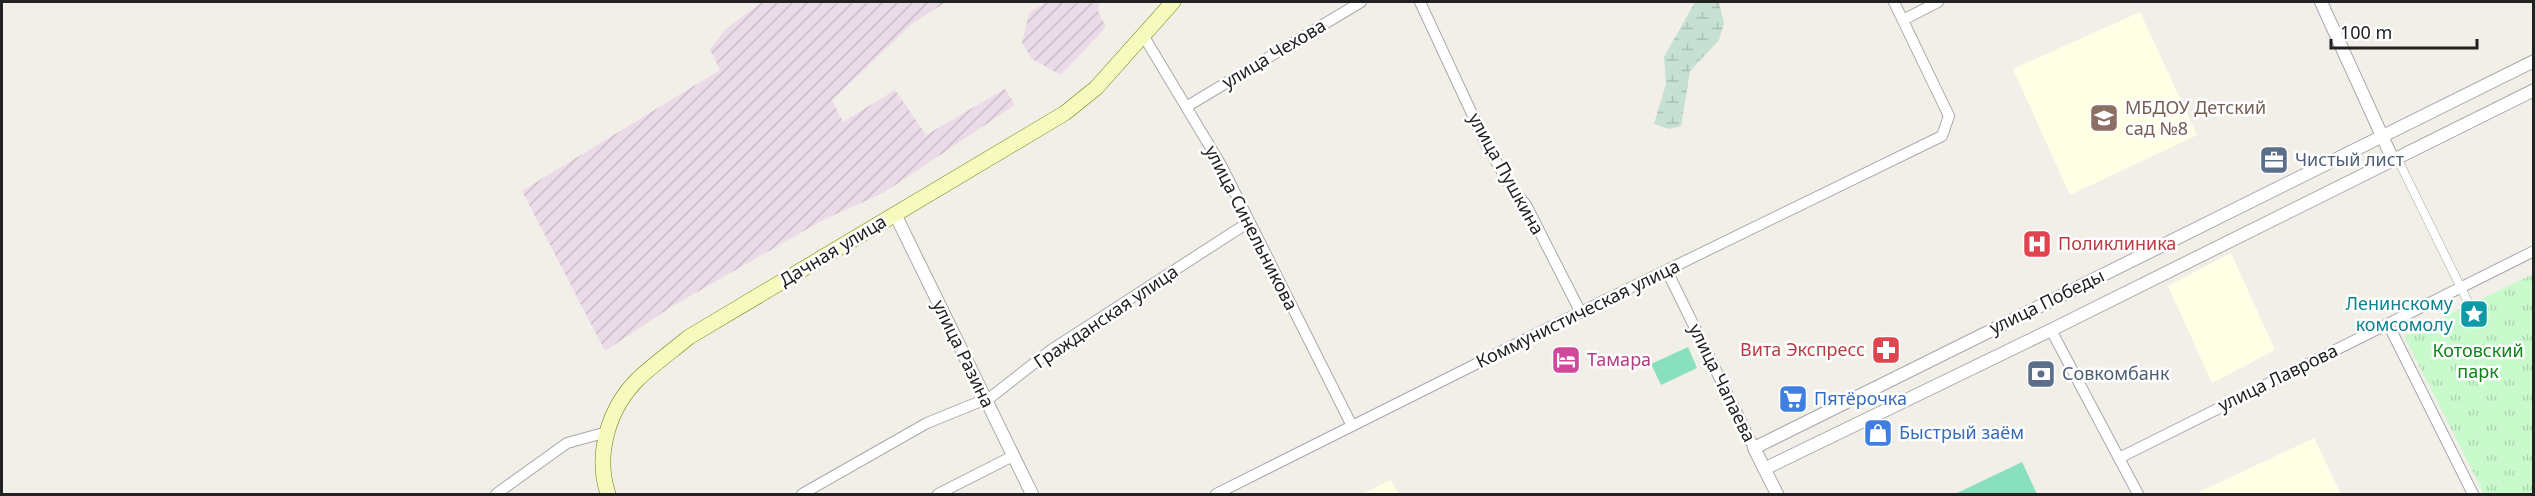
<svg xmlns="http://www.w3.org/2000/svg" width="2535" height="496" font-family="'Noto Sans',sans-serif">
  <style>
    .industrial { fill: url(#industrial-furrows) }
    .education { fill: #ffffe5 }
    .wetland { fill: url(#wetland-marsh) }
    .park { fill: url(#park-tufts) }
    .pitch { fill: #88e0be }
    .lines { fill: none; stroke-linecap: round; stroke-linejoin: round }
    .pedestrian-casing { stroke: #a9a9a9; stroke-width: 9 }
    .minor-casing { stroke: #a9a9a9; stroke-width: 12 }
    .tertiary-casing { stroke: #a9a9a9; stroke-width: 14 }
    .secondary-casing { stroke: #707d05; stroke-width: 16 }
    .pedestrian { stroke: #fff; stroke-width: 8 }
    .minor { stroke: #fff; stroke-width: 10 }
    .tertiary { stroke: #fff; stroke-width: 12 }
    .secondary { stroke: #f7fabf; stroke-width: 15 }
    .labels { text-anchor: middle; stroke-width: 5; stroke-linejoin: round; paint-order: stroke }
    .street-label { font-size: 18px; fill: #222; stroke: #fff }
    .education-label { font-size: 18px; fill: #785e54; stroke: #fff; text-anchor: start }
    .service-label { font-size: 18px; fill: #4e5e75; stroke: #fff; text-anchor: start }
    .health-label { font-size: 18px; fill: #be3a42; stroke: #fff; text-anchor: start }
    .culture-label { font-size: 18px; fill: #0d838f; stroke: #fff; text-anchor: end }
    .park-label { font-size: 18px; fill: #0c8416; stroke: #fff }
    .hotel-label { font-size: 18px; fill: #b23c85; stroke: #fff; text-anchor: start }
    .shop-label { font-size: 18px; fill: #366cbe; stroke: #fff; text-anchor: start }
  </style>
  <defs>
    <pattern id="industrial-furrows" width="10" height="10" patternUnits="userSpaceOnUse" patternTransform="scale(1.5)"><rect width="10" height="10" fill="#ebdbe8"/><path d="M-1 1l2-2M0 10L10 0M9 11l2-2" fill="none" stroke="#c9bcc7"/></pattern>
    <pattern id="wetland-marsh" width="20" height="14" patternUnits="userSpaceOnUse" patternTransform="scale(1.5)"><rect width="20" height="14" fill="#c6e0d4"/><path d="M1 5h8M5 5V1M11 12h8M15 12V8" fill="none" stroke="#aac0b6"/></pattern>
    <pattern id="park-tufts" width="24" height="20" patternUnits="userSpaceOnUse" patternTransform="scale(1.5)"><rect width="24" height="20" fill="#c8facc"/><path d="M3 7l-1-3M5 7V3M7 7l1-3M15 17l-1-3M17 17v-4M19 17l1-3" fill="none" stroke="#acd6af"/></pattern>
  </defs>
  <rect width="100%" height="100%" fill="#f2efe9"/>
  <path class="industrial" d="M762,2h184l-33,21 -81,77 11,22 52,-32 31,45 79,-46 10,16 -132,88 -60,27 -152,87 -66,44 -83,-160 198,-121 -10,-20 15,-20z
    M1047,2h52l-1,9 8,16 -45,48 -29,-16 -10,-16 7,-30z"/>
  <path class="education" d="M2140,12l57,123 -127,60 -57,-126z
    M2231,253l44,97 -63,33 -44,-97z
    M2314,438l27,56h-146z
    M1391,480l7,14h-36z"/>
  <path class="wetland" d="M1695,2h24l5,21 -5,17 -29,31 -9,55 -12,3 -15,-5 12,-40 -2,-27z"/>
  <path class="park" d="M2531,275l3,5 -1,211 -7,3h-42l-80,-158z"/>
  <path class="pitch" d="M1688,347l9,21 -36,17 -10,-21z
    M2022,462l15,32h-82z"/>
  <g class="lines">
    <g class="pedestrian-casing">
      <path id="pedestrian" d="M2397,158l72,146"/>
    </g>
    <g class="minor-casing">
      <path id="minor" d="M1420,2l66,142 25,43 15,18 55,108
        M1903,20l35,-18
        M1143,35l78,130 131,261
        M1186,107l175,-105
        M1667,271l87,177
        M2388,324l85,170
        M2051,330l87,164
        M2119,458l415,-207
        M496,494l71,-51 40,-11
        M802,494l125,-71 64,-26 60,-47 198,-128
        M938,494l75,-38
        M1216,494l338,-169 388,-189 7,-20 -55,-114"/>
    </g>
    <g class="tertiary-casing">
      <path id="tertiary" d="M2321,2l72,158
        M895,214l137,280
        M1764,469l287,-139 483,-240
        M1777,494l-23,-46 780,-387"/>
    </g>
    <g class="secondary-casing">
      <path id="secondary" d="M608,494c-13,-39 0,-85 30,-115 16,-15 34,-28 51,-42l376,-224 31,-25 77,-86"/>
    </g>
    <use href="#pedestrian" class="pedestrian"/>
    <use href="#minor" class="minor"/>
    <use href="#tertiary" class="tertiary"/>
    <use href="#secondary" class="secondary"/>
  </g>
  <defs>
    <g id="school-square" transform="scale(1.5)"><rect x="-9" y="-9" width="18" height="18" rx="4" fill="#8d6e63" stroke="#fff"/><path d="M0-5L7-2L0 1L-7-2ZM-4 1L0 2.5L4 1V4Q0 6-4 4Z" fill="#fff"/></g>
    <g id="office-square" transform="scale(1.5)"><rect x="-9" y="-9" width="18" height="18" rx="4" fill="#5c6f8a" stroke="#fff"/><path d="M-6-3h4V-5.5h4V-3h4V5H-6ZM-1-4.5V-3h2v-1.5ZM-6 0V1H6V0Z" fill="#fff"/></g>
    <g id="hospital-square" transform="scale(1.5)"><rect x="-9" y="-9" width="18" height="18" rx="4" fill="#e0444e" stroke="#fff"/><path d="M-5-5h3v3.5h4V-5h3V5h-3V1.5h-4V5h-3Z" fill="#fff"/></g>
    <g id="sight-square" transform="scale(1.5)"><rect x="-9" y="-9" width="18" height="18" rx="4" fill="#0f9aa8" stroke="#fff"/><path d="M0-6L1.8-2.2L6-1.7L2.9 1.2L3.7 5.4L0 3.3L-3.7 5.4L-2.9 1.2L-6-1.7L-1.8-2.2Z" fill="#fff"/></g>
    <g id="pharmacy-square" transform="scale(1.5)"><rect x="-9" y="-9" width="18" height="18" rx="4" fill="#e0444e" stroke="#fff"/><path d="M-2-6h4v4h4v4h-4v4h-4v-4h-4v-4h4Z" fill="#fff"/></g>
    <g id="hotel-square" transform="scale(1.5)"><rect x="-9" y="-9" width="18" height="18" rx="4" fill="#d1479c" stroke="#fff"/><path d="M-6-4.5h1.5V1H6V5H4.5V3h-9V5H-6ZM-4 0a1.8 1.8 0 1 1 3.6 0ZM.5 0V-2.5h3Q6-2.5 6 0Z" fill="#fff"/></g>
    <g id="bank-square" transform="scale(1.5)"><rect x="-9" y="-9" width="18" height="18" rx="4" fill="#5c6f8a" stroke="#fff"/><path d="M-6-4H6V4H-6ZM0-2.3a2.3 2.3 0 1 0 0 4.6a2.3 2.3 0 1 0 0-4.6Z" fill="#fff"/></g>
    <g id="supermarket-square" transform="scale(1.5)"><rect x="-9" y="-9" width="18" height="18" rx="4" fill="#3f7fe0" stroke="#fff"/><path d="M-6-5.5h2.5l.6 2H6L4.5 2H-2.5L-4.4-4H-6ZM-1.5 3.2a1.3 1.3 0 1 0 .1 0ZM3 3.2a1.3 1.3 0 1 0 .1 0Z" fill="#fff"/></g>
    <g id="shop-square" transform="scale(1.5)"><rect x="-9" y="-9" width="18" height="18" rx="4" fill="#3f7fe0" stroke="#fff"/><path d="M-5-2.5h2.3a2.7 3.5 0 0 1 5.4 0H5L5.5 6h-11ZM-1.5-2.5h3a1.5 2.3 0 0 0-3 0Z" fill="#fff"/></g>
  </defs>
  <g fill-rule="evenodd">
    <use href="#school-square" x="2104" y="118"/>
    <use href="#office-square" x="2274" y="160"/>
    <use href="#hospital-square" x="2037" y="244"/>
    <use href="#sight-square" x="2474" y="314"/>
    <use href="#pharmacy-square" x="1886" y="350"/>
    <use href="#hotel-square" x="1566" y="360"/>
    <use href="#bank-square" x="2041" y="374"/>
    <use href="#supermarket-square" x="1793" y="399"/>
    <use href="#shop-square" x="1878" y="433"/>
  </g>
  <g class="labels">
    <g class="street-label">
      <text transform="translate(1274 54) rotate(-31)" y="6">улица Чехова</text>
      <text transform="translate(1506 174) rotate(61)" y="6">улица Пушкина</text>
      <text transform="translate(1251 228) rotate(63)" y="6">улица Синельникова</text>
      <text transform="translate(833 251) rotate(-31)" y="6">Дачная улица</text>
      <text transform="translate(2047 302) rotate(-26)" y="6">улица Победы</text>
      <text transform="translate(1578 314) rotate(-26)" y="6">Коммунистическая улица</text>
      <text transform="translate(1106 317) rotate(-34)" y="6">Гражданская улица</text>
      <text transform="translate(963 354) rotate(64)" y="6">улица Разина</text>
      <text transform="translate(2278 378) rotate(-26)" y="6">улица Лаврова</text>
      <text transform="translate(1722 383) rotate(64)" y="6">улица Чапаева</text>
    </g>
    <g class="education-label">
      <text x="2125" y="114">МБДОУ Детский<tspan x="2125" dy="21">сад №8</tspan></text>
    </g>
    <g class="service-label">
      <text x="2295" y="166">Чистый лист</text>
      <text x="2062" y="380">Совкомбанк</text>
    </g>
    <g class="health-label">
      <text x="2058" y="250">Поликлиника</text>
      <text x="1865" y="356" text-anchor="end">Вита Экспресс</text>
    </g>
    <g class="culture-label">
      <text x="2453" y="310">Ленинскому<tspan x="2453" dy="21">комсомолу</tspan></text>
    </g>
    <g class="park-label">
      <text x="2478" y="357">Котовский<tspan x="2478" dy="21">парк</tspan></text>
    </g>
    <g class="hotel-label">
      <text x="1587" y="366">Тамара</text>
    </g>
    <g class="shop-label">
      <text x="1814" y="405">Пятёрочка</text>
      <text x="1899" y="439">Быстрый заём</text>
    </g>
  </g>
  <rect width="2535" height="496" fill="none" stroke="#222222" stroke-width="6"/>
  <path d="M2331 39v9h146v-9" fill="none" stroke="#222222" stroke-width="3"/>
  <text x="2340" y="39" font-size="18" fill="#222222" stroke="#ffffff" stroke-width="4.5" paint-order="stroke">100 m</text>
</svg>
